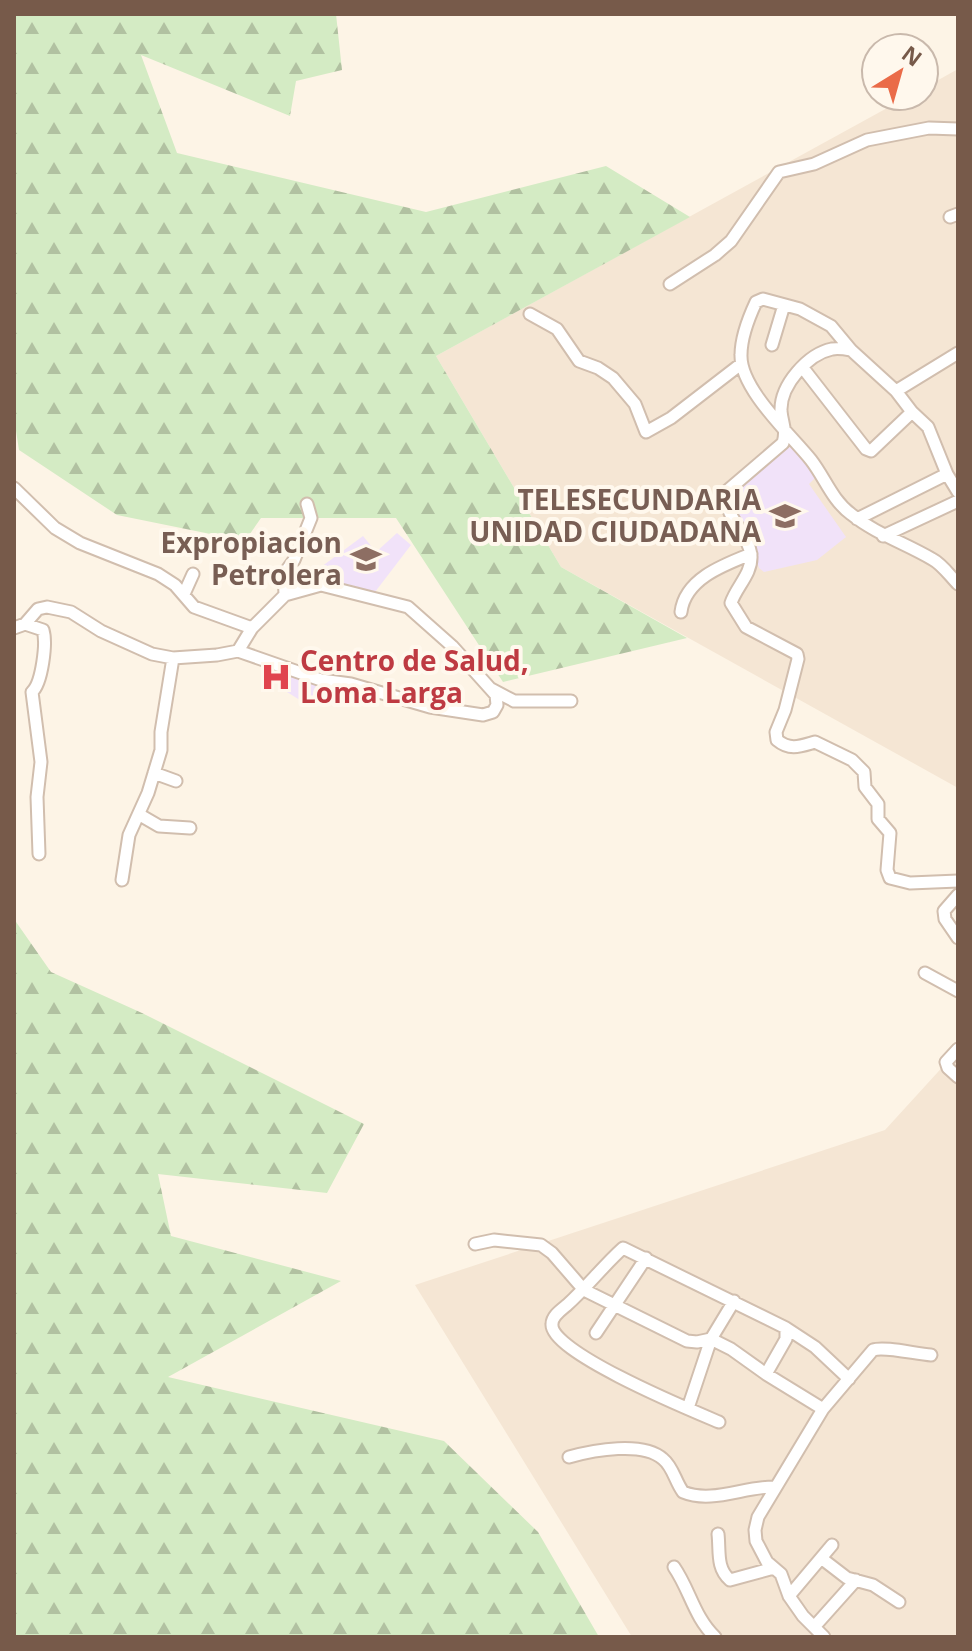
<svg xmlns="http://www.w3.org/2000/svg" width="972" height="1651" font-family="'Open Sans',sans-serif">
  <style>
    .residential { fill: #f5e6d4 }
    .education { fill: #f1e2f9 }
    .forest { fill: url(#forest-firs) }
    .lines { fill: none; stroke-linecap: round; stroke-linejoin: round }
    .minor-casing { stroke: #d1beae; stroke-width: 15 }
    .minor { stroke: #fff; stroke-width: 11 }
    .labels { text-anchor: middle; stroke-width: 8; stroke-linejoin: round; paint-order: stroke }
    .education-label { font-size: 28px; font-weight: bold; fill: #785e54; stroke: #fff8ed; text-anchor: end }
    .health-label { font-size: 28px; font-weight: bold; fill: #be3a42; stroke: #fff8ed; text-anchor: start }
  </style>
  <defs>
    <pattern id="forest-firs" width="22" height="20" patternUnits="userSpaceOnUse" patternTransform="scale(2)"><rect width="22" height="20" fill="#d4ebc4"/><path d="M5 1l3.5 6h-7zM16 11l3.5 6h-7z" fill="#b1c1a1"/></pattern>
  </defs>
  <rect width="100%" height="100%" fill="#fdf4e6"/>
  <path class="residential" d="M958,69v719l-397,-221 -125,-211 473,-260h15v-8z
    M958,1050v587h-326l-217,-352 470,-155z"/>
  <path class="education" d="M791,446l25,31 -7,7 37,53 -29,23 -53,12 -5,-4 -8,-26 -22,-46z
    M397,533l14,12 -36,47 -28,-8 -11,1 -15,-18 42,-31 13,16z
    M290,671l37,15 -5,19 -19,-3 -16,-10 -3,-3z"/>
  <path class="forest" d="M14,14h322l6,56 -46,11 -6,35 -149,-61 36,98 249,59 180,-46 84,51 -254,139 125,211 126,71 -184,44 -107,-164h-135l-16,23 -128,-26 -98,-65 -5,-32z
    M14,919l37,53 91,41 222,111 -37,69 -169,-19 13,62 170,45 -173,96 276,64 94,91 61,105h-585z"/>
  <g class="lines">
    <g class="minor-casing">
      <path id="minor" d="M950,217l8,-3
        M670,284l45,-29 16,-14 48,-69 35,-8 53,-24 62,-12 29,1
        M530,314l27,15 22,32 19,7 15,10 22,26 11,28 25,-14 70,-54
        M772,345l12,-40
        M851,350c-6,-1 -13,-2 -19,-1 -24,5 -52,36 -51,62 1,12 6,19 2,32l-56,48c-6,24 22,41 24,65 1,18 -15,31 -20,47l15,24 51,27 1,5 -13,51 -9,22 1,8c13,11 24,6 38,2l37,18 12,12 1,15 13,17v15l12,14 -3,37 3,8 20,5 48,-2
        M803,368l63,81 5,2 41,-39
        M896,391l62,-38
        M14,488l41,40 25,15 78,31 17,11 19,22 58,21
        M958,492l-11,-18 -19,-47 -16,-15 -16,-21 -45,-41 -20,-24 -31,-17 -37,-10 -7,3c-7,15 -15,35 -15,53 -1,34 50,80 70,105 14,18 21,40 40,54 25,20 54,29 81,45 10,5 18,17 26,25
        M857,519l90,-45
        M883,536l75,-35
        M184,594l9,-20
        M681,612c4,-33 42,-47 70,-58
        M25,624l18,6c4,13 -1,53 -11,62l9,70 -4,35 2,57
        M14,628l11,-4 13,-15 9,-2 24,5 30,19 51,23 21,4 44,-3 21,-4
        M238,651l83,29 30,4 79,23 53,8 10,-3 4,-7 -1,-10 -44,-49 -44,-39 -87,-22 -36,10
        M238,651l14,-23 33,-33 -1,-21 10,-14 17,-42 -4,-14
        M491,689l23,12h57
        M154,773l22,8
        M140,815l19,11 31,2
        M122,880l7,-45 19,-42 13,-43v-18l12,-74
        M958,895l-14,16 1,8 13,19
        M925,973l33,18
        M958,1049l-12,13 2,6 10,9
        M475,1244l19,-4 47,5 11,8 32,37 103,51 10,1 14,-3 20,10 35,25 57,35
        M596,1333l50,-75
        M766,1374l20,-35v-11
        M688,1408l23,-69 23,-38
        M719,1422c-26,-11 -170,-70 -167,-98 0,-8 9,-14 15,-19 20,-18 36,-39 56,-57l163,80 29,19 34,32
        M569,1457c25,-7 74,-16 94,2 10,8 12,22 20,33 29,12 62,-6 92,-5
        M718,1534c2,17 -2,34 12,46l44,-12
        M821,1558l26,20 26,7 26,17
        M674,1567c16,23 20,50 41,70
        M789,1596l43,-51
        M814,1627l42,-47
        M824,1637l-21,-21 -14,-20 -8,-22 -14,-12 -11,-21 -1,-11 3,-13 65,-108 50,-59c11,-4 43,4 58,5"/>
    </g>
    <use href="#minor" class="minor"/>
  </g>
  <defs>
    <g id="school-bare" transform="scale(2.4)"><path d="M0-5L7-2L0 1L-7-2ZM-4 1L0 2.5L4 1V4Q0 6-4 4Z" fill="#8d6e63" stroke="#fff8ed" stroke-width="2.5" paint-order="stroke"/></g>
    <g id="hospital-bare" transform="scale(2.4)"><path d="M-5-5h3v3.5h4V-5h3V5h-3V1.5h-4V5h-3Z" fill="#e0444e" stroke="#fff8ed" stroke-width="2.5" paint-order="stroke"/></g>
  </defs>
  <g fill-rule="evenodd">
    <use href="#school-bare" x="785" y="516"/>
    <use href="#school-bare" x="366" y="559"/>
    <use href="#hospital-bare" x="276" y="677"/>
  </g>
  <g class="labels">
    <g class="education-label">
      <text x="761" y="510">TELESECUNDARIA<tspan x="761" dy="32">UNIDAD CIUDADANA</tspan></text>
      <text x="342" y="553">Expropiacion<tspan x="342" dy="32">Petrolera</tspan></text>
    </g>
    <g class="health-label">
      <text x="300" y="671">Centro de Salud,<tspan x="300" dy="32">Loma Larga</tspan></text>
    </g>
  </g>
  <rect width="972" height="1651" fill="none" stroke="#775a4a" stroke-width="32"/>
  <g transform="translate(900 72) rotate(37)"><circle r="38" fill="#fff8ed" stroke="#c9b9ac" stroke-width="2"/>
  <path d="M0-6L14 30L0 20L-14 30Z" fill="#ea6b48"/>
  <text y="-12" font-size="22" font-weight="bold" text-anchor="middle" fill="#775a4a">N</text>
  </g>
</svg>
